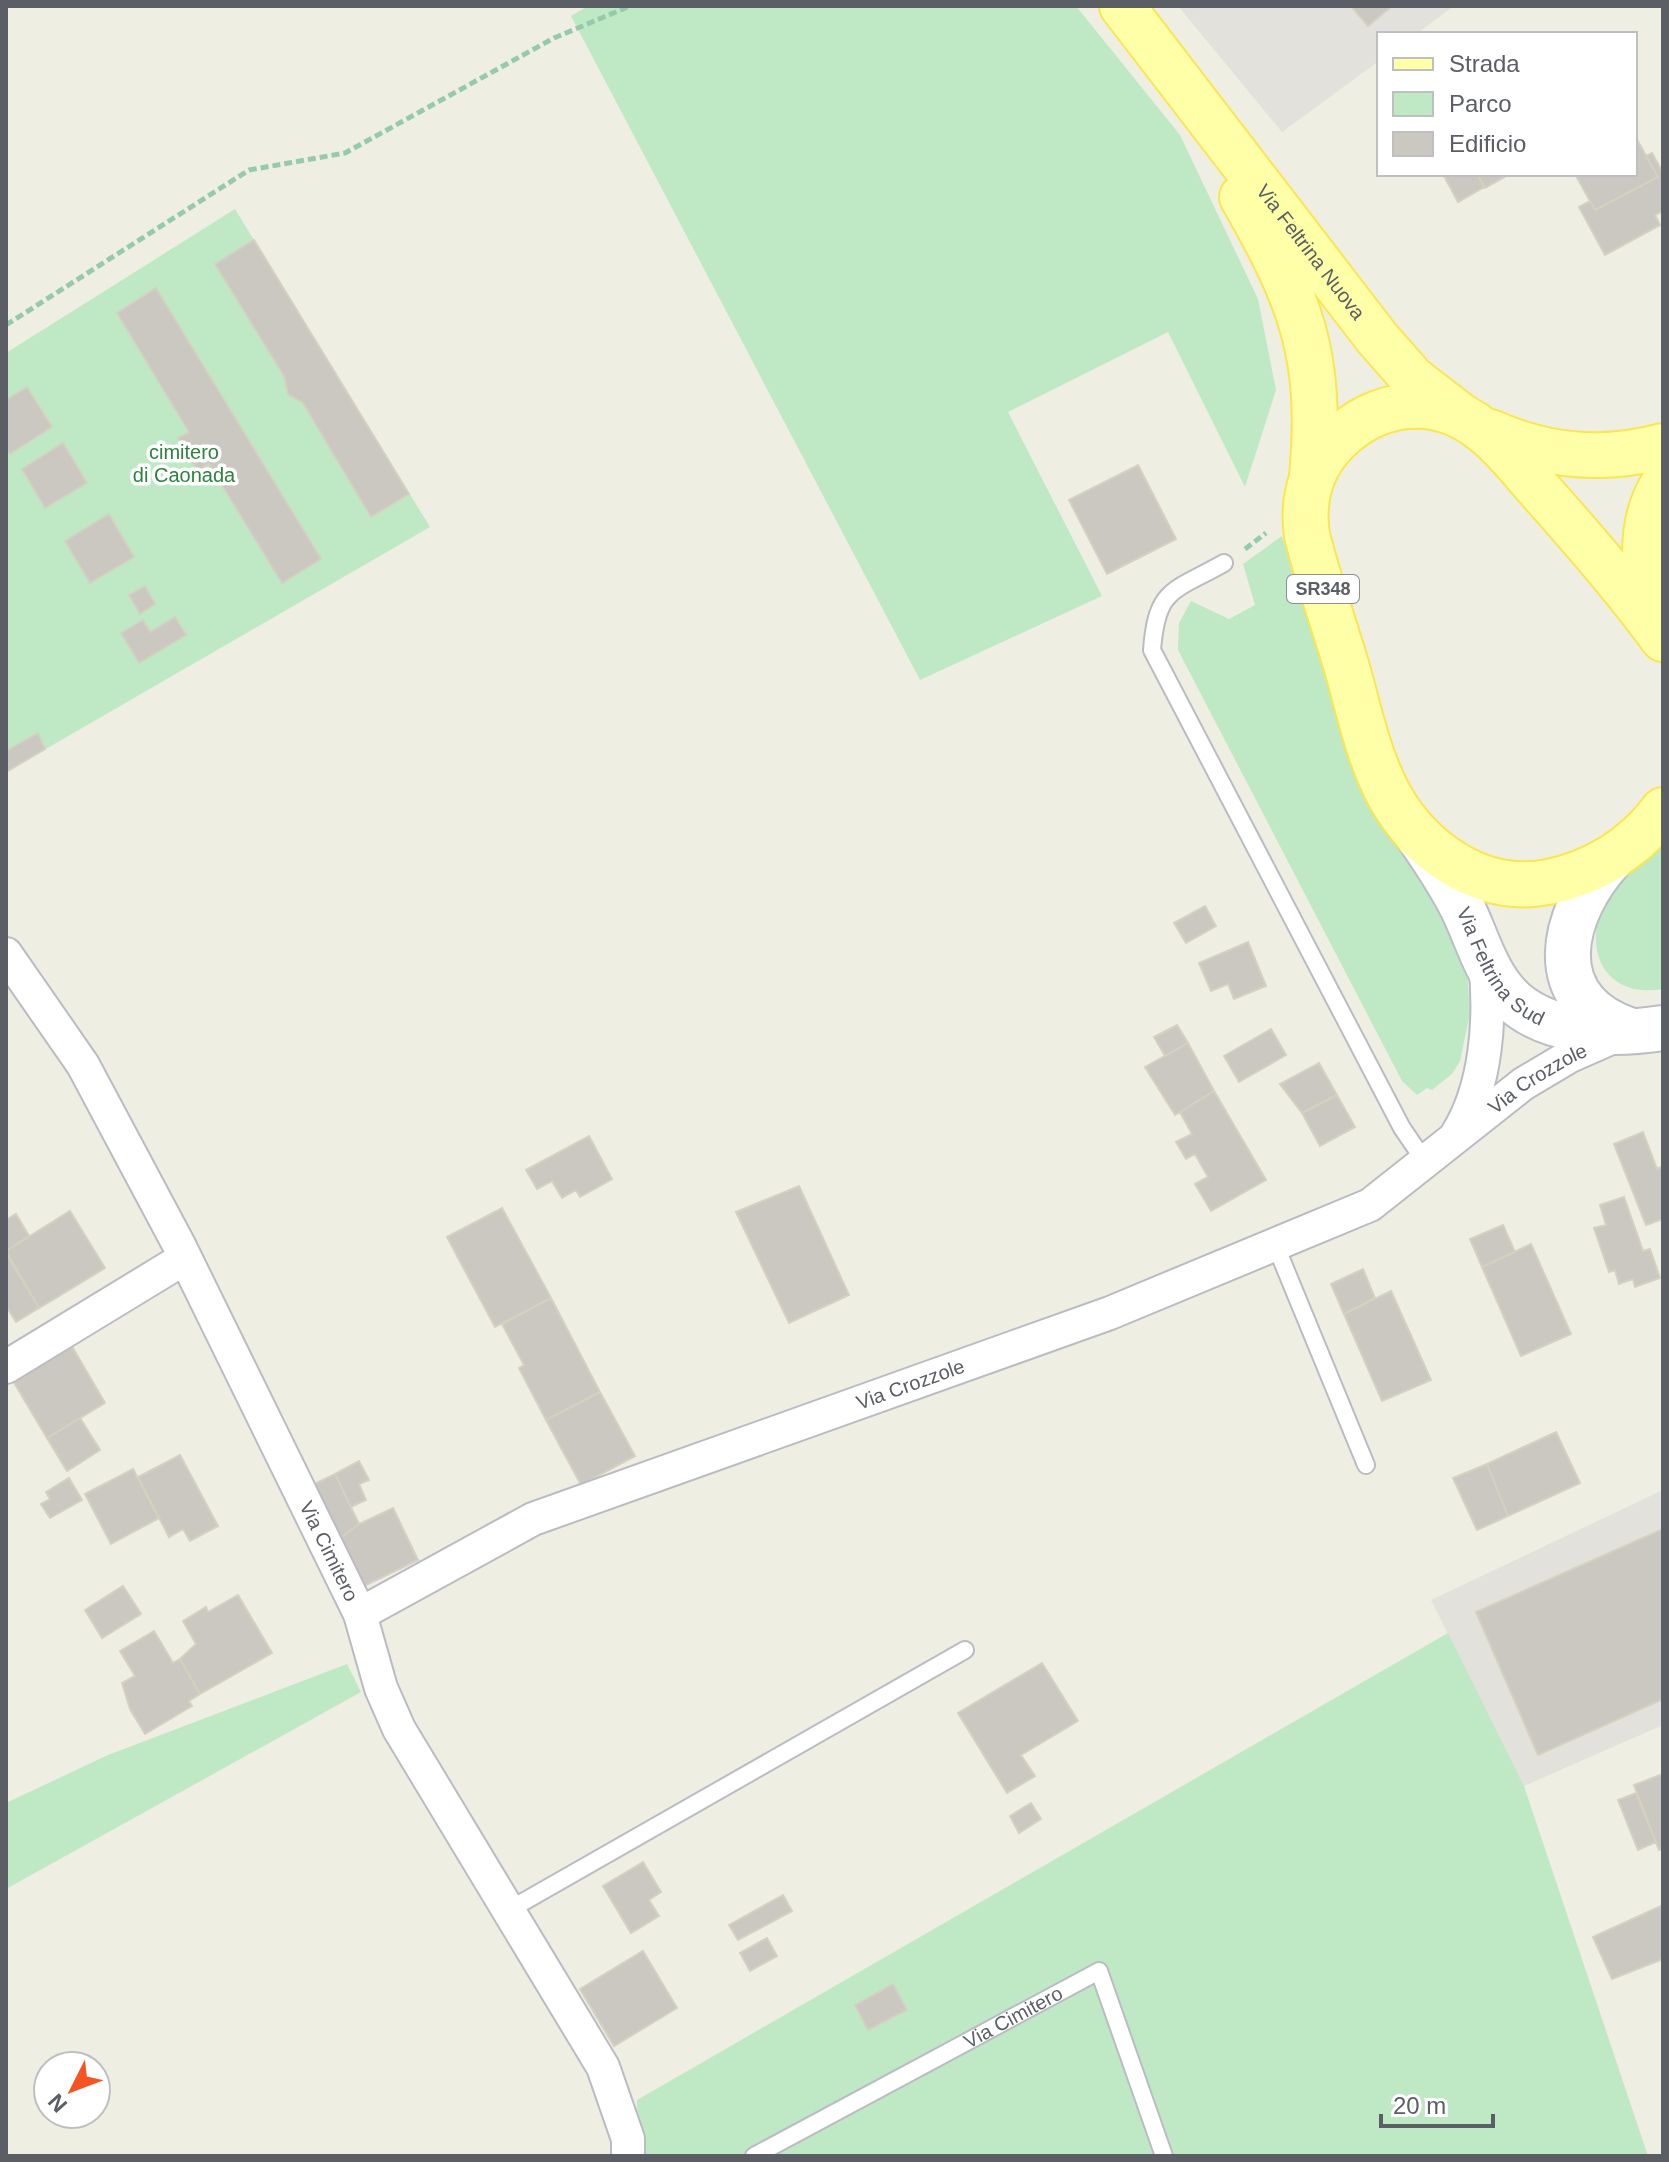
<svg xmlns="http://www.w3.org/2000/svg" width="1669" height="2162" font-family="Arial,sans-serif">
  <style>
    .industrial { fill: #e3e1db }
    .green { fill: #bee9c4 }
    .building { fill: #cac8c0; stroke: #d4d1c1; stroke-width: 2 }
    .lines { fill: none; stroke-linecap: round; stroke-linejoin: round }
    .service-casing { stroke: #bbbcc3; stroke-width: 20 }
    .minor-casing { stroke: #bbbcc3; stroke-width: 36 }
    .secondary-casing { stroke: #bcbec5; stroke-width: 48 }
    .primary-casing { stroke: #fbe650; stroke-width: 48 }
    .path { stroke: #96caad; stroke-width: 5; stroke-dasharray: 8 4; stroke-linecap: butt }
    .service { stroke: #fff; stroke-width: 16 }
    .minor { stroke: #fff; stroke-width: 32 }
    .secondary { stroke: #fff; stroke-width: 44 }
    .primary { stroke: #ffffa8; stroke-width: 44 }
    .labels { text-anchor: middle; stroke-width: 7; stroke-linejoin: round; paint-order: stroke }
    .shield { fill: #fff; stroke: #8c8e93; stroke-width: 2 }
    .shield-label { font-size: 18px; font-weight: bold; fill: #5b5e65 }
    .street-label { font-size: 20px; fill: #5b5e65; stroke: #fff }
    .park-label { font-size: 20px; fill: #2e823f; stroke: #fff }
  </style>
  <rect width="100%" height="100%" fill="#efeee3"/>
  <path class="industrial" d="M1178,6h276l-38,28h-37v27l-97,71z
    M1663,1490v235l-139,61 -93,-186z"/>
  <path class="green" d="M588,6h488l104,129 78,164 18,91 -31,97 -77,-155 -160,80 94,184 -182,84 -349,-664z
    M235,209l195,318 -424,245v-419z
    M1282,536l77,252 29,48 39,41 39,82 4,54 -10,48 -8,13 -20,16 -5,-2 -10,7 -15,-14 -224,-431 1,-27 12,-22 38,18 26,-14 -12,-41z
    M1663,847v142c-65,11 -84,-51 -52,-98 12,-17 36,-31 52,-44z
    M1448,1633l76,153 124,370h-1014l4,-12 -1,-44z
    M347,1664l14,28 -355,197v-86l102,-48z"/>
  <path class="building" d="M1351,6h41l-24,20z
    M1635,136l23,41 -63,33 -20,-36h60z
    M1652,153l11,20v38l-8,4 5,10 -55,30 -26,-48 11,-6 5,9 63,-33 -12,-21z
    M1443,174h34l7,13 -26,15z
    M1477,174h33l-25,14z
    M254,240l155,254 -38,23 -68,-114 -15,-9 -4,-18 -69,-112z
    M156,288l165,271 -39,24 -73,-119 -11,7 -20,-33 11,-6 -72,-119z
    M27,387l25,40 -42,27 -4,-6v-48z
    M63,443l24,40 -42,25 -23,-39z
    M1138,465l38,74 -69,35 -38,-74z
    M109,514l25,43 -44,26 -25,-42z
    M145,586l10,18 -15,10 -11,-19z
    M175,617l11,18 -47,28 -18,-30 22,-13 7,12z
    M38,733l7,16 -39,23v-21z
    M1205,906l11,20 -30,17 -12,-20z
    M1248,942l18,44 -32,13 -6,-15 -17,7 -12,-28z
    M1177,1025l11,18 -23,13 -11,-19z
    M1271,1029l15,26 -47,27 -15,-26z
    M1188,1043l26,48 -39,24 -30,-48z
    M1319,1063l18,32 -35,18 -22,-29z
    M1214,1091l52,89 -55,31 -16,-27 13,-7 -13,-23 -9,5 -10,-17 16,-8 -12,-22z
    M1337,1095l18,32 -35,19 -18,-33z
    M1643,1132l14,37 6,-3v53l-17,6 -32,-81z
    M589,1136l23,43 -32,18 -4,-7 -14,8 -10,-17 -15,8 -11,-19z
    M799,1186l50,109 -60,28 -53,-111z
    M1624,1197l19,54 7,-2 10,29 -25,9 -2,-8 -14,5 -4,-14 -6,2 -15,-44 12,-3 -6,-20z
    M502,1208l49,90 -56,29 -48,-90z
    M70,1211l35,57 -66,40 -33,-57z
    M16,1214l13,22 -23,15v-31z
    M1503,1225l12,27 -33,15 -12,-28z
    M1531,1244l40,90 -50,22 -39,-89z
    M6,1253l33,55 -23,14 -10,-16z
    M1363,1269l12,29 -31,16 -13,-30z
    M1391,1291l40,89 -49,21 -38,-87z
    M551,1298l49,94 -54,28 -27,-52 5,-3 -22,-41z
    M70,1343l35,60 -58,35 -35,-59z
    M600,1392l35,64 -54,29 -35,-65z
    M80,1418l20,32 -33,21 -20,-33z
    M1556,1432l24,51 -72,33 -21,-52z
    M180,1455l38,71 -28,15 -7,-12 -14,8 -31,-60z
    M359,1461l10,19 -10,4 7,16 -15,7 -16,-33z
    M1487,1464l21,52 -31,14 -24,-52z
    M133,1469l26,49 -48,26 -26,-50z
    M335,1474l24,50 -20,15 -35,-50z
    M69,1478l13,22 -32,18 -9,-14 9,-5 -4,-7z
    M393,1508l25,52 -56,27 -23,-48 20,-15z
    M1663,1529v170l-125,56 -62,-143z
    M123,1586l18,28 -39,24 -17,-28z
    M238,1595l34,58 -72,41 -20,-35 16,-15 -13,-23 23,-14 2,5z
    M154,1631l19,32 7,-4 20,35 -11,7 3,5 -47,28 -15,-25 -8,-26 13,-7 -15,-25z
    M1042,1663l36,58 -57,34 14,21 -28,17 -49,-80z
    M1663,1774v75l-4,1 -25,-65z
    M1636,1793l20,49 -18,8 -20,-50z
    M1031,1803l10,16 -22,14 -9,-17z
    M643,1862l18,30 -12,8 10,16 -28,17 -28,-47z
    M783,1895l9,16 -54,29 -9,-15z
    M1663,1905v54l-51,20 -19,-42z
    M767,1938l10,18 -27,15 -10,-18z
    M643,1951l34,57 -63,38 -34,-57z
    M893,1984l14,26 -39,20 -13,-25z"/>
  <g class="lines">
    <g class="service-casing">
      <g id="service">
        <path d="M1224,563c-51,29 -67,24 -72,87l250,478 24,35"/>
        <path d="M1275,1244l91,221"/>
        <path d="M509,1910l456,-260"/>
        <path id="s1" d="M754,2156l345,-185 65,185"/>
      </g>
    </g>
    <g class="minor-casing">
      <g id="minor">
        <path id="s2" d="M6,954l77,111 96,180 181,369 21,74 18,41 204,338 25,72v17"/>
        <path d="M1457,1134c30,-48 34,-117 28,-172"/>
        <path d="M6,1367l179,-109"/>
        <path id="s3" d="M360,1614l173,-95 577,-206 260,-108 153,-121 47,-28 50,-22"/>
      </g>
    </g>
    <g class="secondary-casing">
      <g id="secondary">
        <path id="s4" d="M1418,836c16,23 32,47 45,73 13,27 21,57 40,81 36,45 108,46 160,38"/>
        <path d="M1611,859c-50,55 -71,141 18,171"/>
      </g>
    </g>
    <g class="primary-casing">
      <g id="primary">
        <path id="s5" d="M1122,6l255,332 36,41 44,34"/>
        <path d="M1242,197c59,103 81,159 70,279"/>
        <path d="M1490,432c57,25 113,30 173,14"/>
        <path d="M1655,621c-11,-44 -18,-96 8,-137"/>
        <path d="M1663,639c-37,-51 -78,-98 -120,-145 -26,-29 -52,-66 -89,-81 -37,-15 -78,-6 -108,19 -32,26 -45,62 -39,103 11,45 27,89 40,133 12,42 21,88 42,127 31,56 92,100 159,87 46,-9 87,-34 115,-72"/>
      </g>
    </g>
    <path class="path" d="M6,325l243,-155 96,-17 209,-115 76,-32
      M1245,549l21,-16"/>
    <use href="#service" class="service"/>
    <use href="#minor" class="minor"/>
    <use href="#secondary" class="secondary"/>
    <use href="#primary" class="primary"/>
  </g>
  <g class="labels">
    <rect class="shield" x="1287" y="575" width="72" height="28" rx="6"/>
    <g class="shield-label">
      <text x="1323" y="595">SR348</text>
    </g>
    <g class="street-label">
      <text dy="7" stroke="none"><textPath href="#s5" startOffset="310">Via Feltrina Nuova</textPath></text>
      <text dy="7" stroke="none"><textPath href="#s4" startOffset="156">Via Feltrina Sud</textPath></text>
      <text dy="7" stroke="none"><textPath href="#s3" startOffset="1302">Via Crozzole</textPath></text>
      <text dy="7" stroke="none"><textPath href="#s3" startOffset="598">Via Crozzole</textPath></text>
      <text dy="7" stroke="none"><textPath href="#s2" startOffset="680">Via Cimitero</textPath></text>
      <text dy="7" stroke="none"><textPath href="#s1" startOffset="294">Via Cimitero</textPath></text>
    </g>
    <g class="park-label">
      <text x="184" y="459">cimitero<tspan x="184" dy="23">di Caonada</tspan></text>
    </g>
  </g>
  <rect width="1669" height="2162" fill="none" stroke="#5b5e65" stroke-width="16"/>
  <rect x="1377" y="32" width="260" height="144" fill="#ffffff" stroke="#bdbfc1" stroke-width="2"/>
  <rect x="1393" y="58" width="40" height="12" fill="#ffffa8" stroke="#bdbfc1" stroke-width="2"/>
  <text x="1449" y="72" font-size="24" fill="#5b5e65">Strada</text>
  <rect x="1393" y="92" width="40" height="24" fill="#bee9c4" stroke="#bdbfc1" stroke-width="2"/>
  <text x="1449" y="112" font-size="24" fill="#5b5e65">Parco</text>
  <rect x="1393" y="132" width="40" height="24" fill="#cac8c0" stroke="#bdbfc1" stroke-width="2"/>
  <text x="1449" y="152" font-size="24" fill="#5b5e65">Edificio</text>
  <g transform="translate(72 2090) rotate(228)"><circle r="38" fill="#ffffff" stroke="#bdbfc1" stroke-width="2"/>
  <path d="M0-6L14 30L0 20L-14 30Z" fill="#f65422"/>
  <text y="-12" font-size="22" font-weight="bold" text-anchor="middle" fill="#5b5e65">N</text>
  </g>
  <path d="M1381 2114v12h112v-12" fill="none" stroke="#5b5e65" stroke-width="4"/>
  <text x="1393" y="2114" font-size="24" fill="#5b5e65" stroke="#ffffff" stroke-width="6" paint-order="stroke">20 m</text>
</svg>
